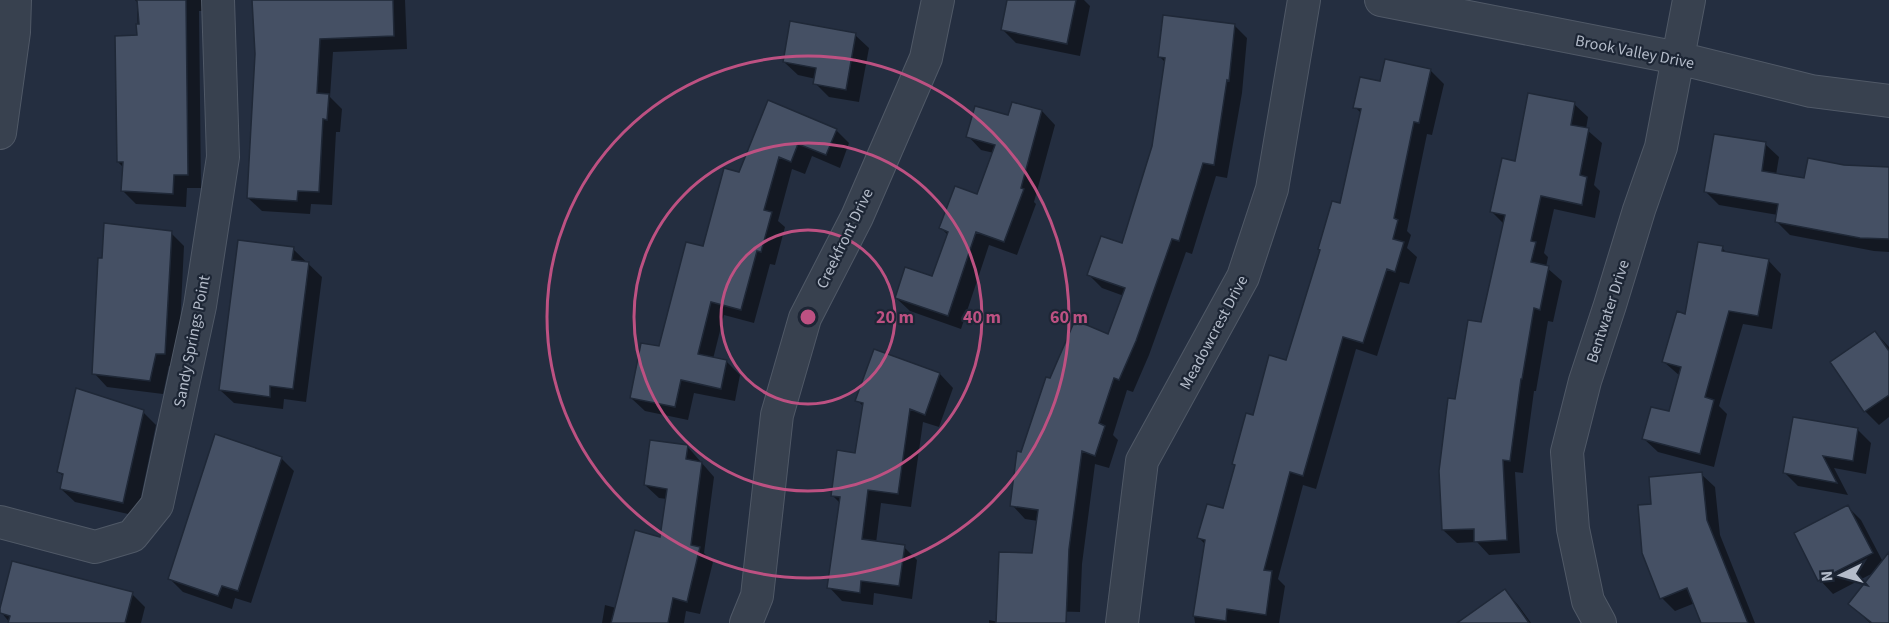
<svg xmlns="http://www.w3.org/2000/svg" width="1889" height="623" font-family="'Source Sans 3',sans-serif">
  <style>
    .shadow { fill: #0007 }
    .building { fill: #455064; stroke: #1f2837; stroke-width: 1.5 }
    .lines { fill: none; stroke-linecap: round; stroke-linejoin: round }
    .minor-casing { stroke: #505967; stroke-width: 34 }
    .minor { stroke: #38414f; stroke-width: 32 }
    .ring { fill: none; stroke: #bd5182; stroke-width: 3 }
    .labels { text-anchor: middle; stroke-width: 4.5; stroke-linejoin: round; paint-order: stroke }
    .street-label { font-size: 16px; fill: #b4bcca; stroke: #1d2635 }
    .centre { fill: #bd5182; stroke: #1d2635; stroke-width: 3 }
    .ring-label { font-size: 18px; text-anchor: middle; font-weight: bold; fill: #bd5182; stroke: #1d2635; stroke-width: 4.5; stroke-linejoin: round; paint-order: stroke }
  </style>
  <rect width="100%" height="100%" fill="#242e40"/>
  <path class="shadow" d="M135,0h69l1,11h-6l2,177h-14l-1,19 -50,-3 -13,-13 1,-23 -6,-6 20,-125 -1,-35z
    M254,0h151l2,49 -74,3 -3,45 12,12 -2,23h-4l-4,73 -21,-1 -1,10 -48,-3 -14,-13 9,-144z
    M1029,0h55l6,6 -10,50 -64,-13 -13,-13z
    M1234,25l13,13 -5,55 -15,85 -11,-2 -24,78 -6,-2 -37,103 -16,37 -6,-2 -14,45 5,5 -9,28 -14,-4 -13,100 -2,48 -34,-1 -3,12h-54v-3l9,2 36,-67 4,-34 -13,-2 -13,-14 10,-52 29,-73 58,-44 15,-40 -22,-8 -14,-14 35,-29 31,-99 12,-83 -6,-6z
    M855,35l14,13 -10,54 -30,-5 -14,-14 1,-4 -18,-4 -14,-13z
    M1386,60l45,11 13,13 -12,51 -5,-1 -20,97 4,4 -4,13 10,9 -8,27 -9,-2 -23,74 -21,-7 -40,140 -13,-4 -25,94 7,7 -6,37h-84l-1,-7 11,-72 -6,-6 25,-28 12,-44 -3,-3 21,-46 33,-55 54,-157 21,-91 -7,-7 26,-24z
    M769,102l67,28 13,13 -9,25 -28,-12 -7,18 -13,-5 -14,52 7,6 -10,38 -5,-1 -16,59 -30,-8 -11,44 13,2 14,14 -5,26 -41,-8 -6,27 -43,-9 -14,-13 29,-50 80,-175z
    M1574,104l14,13 -2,12 16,14 -8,42 6,6 -5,27 -41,-9 -10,44 4,4 -2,10 16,14 -9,41 -5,-1 -12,70h-2l-11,82 -8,-1 5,81 -31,2 -12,-13 -20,1 -14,-13 13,-130 26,-76 23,-99 -13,-13 25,-49z
    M1042,111l13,14 -21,77 2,2 -19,51 -28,-10 -28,84 -51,-18 -14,-13 37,-20 15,-43 -7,-7 36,-32 17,-43 -13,-3 -13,-14 41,-19z
    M1765,144l14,13 -3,18 29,5 39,-14 45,2v84l-15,-1 -84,-16 -13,-13 1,-7 -59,-10 -13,-13z
    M171,233l13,13 -6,121 -9,-1 -6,28 -56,-7 -13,-14z
    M1722,248l5,5 41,7 13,14 -9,55 -29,-5 -24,82 8,8 -13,53 -56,-15 -14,-13 26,-26 10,-37 -16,-14z
    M293,249l29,28 -16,125 -22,-3 -1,10 -49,-6 -14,-13z
    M1875,332l14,15v70l-10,8 -14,-14 -33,-48z
    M875,351l65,23 13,14 -14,39 -16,-5 -12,85 -30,-4 -5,40 28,4 13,13 -5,39 -38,-6 -1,12 -31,-4 -13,-14 12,-83 -9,-9 25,-41 7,-47 -7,-7z
    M143,412l13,13 -19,91 -62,-14 -14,-13 3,-12 -5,-5z
    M1858,430l13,13 -5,31 -32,-6 14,27 -50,-9 -13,-13z
    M687,446l27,31 -10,76 9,9 -13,52 -14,-3 -2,12h-82l3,-18 11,3 46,-69 5,-40 -8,-1 -14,-13z
    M281,458l13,13 -43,132 -16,-5 -3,11 -49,-17 -13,-13z
    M1701,474l14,13 5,48 35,88h-52l-8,-20 -20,8 -13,-13 -9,-93z
    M1848,507l13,13 22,42 6,-1v62h-19l-20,-19 25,-32 -42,22 -13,-14 -24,-46z
    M1505,591l13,14 13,18h-68z
    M132,594l13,13 -4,16h-131l-9,-11z"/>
  <path class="building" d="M137,0h49l2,175h-14l-1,19 -52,-3 2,-29h-6l-2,-126 22,-1 -1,-11h3z
    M252,0h141l1,36 -74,3 -3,54 12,1 -2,26 -4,-1 -4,73 -21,-1 -1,10 -50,-3 8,-144z
    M1007,0h69l-9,44 -66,-14z
    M1163,15l72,9 -6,57 -2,-1 -13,85 -11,-2 -24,78 -7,-2 -36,102 -17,39 -5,-2 -15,45 6,3 -10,30 -13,-5 -13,98 -3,74h-70l3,-71 33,1 6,-43 -28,-4 7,-55 4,1 25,-75 4,1 25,-58 33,14 17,-46 -38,-13 14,-39 21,7 30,-97 13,-88 -7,-1z
    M790,21l66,12 -10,57 -33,-6 3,-16 -33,-6z
    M1385,59l46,10 -12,54 -5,-1 -20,96 4,2 -5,19 11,3 -9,30 -8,-3 -24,74 -20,-6 -40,139 -13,-4 -26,98 8,1 -6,44 -39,-6 -1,12 -33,-5 12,-76 -8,-2 10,-34 16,4 12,-43 -3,-1 14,-51 7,2 16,-60 17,5 34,-110 -2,-1 14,-48 8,2 21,-94 -8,-1 7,-31 20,4z
    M1528,93l47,9 -4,23 18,3 -9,47 7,2 -5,28 -41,-9 -10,45 5,1 -5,20 18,4 -9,44 -6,-2 -12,71h-1l-11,82 -7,-1 4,80 -33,2v-13l-32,1 -3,-59 9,-73 7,1 13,-79 13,2 24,-107 -15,-3 12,-54 13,3z
    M768,100l69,29 -11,26 -28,-11 -7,18 -12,-5 -15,53 8,2 -11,40 -4,-1 -16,59 -30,-8 -13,52 29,6 -6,29 -40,-9 -6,27 -45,-9 11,-55 18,3 27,-104 17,4 21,-78 15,4z
    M1012,102l30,8 -21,78 3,1 -20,53 -28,-10 -28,84 -53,-18 10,-31 27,9 16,-44 -9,-4 16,-42 22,8 18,-49 -29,-8 9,-31 33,9z
    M1714,134l52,8 -4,29 42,7 4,-20 36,7 45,2v72l-29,-1 -85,-16 3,-18 -74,-12z
    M104,223l68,8 -7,123h-9l-6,27 -58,-7 6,-116h4z
    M238,240l56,7 -2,13 17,2 -16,127 -23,-3v11l-51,-7z
    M1698,242l25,4 -1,5 47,8 -11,57 -29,-5 -24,86 9,3 -14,54 -58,-15 9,-32 18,4 12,-44 -19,-5 15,-51 8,3z
    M1875,331l14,20v44l-25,17 -34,-50z
    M874,349l66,24 -15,42 -15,-6 -12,85 -30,-4 -6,49 43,6 -6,41 -38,-5 -1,12 -33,-5 13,-91 -9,-1 6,-46 18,3 8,-50 -8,-2z
    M76,388l68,22 -21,93 -63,-14 3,-15 -6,-2z
    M1793,417l65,11 -5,33 -30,-5 14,27 -54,-10z
    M215,434l67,23 -44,134 -16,-5 -4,10 -50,-17z
    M650,440l38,5 -2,14 16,3 -11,83 9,2 -13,55 -14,-4 -5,25h-57l24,-93 25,7 7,-48 -23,-4z
    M1702,472l5,48 41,103h-47l-14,-35 -27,11 -18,-46 -4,-48 13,-1 -2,-27z
    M1848,505l25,48 -55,28 -24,-48z
    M1889,552v71h-17l-24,-19z
    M12,561l121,31 -8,31h-117l2,-7 -10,-3v-5z
    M1505,589l24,34h-72z"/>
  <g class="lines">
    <g class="minor-casing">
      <path id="minor" d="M1381,0l297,58 133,33 78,10
        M0,133l14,-101 1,-32
        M0,522l95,25 37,-11 25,-31 43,-199 23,-149 -5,-157
        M746,623l11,-27 20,-181 28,-97 52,-101 69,-159 12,-58
        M1122,623l20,-162 101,-184 29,-88 32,-189
        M1600,623l-12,-22 -15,-72 -6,-77 18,-71 25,-76 29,-95 22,-63 28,-147"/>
    </g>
    <use href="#minor" class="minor"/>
  </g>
  <g class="ring">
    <circle cx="808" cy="317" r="87"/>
    <circle cx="808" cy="317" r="174"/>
    <circle cx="808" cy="317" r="261"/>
  </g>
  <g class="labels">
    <g class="street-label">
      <text transform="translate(1635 51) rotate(11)" y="6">Brook Valley Drive</text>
      <text transform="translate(844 238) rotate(-64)" y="6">Creekfront Drive</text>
      <text transform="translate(1607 311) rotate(-72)" y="6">Bentwater Drive</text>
      <text transform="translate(1213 332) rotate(-62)" y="6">Meadowcrest Drive</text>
      <text transform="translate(191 341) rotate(-79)" y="6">Sandy Springs Point</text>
    </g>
  </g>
  <circle cx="808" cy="317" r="9" class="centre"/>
  <g class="ring-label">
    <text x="895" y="323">20 m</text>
    <text x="982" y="323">40 m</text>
    <text x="1069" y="323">60 m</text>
  </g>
  <g transform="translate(1841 575) rotate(265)" stroke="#1d2635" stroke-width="4.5" paint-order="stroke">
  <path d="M0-4.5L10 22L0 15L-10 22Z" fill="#b4bcca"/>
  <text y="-9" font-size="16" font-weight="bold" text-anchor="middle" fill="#b4bcca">N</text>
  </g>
</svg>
